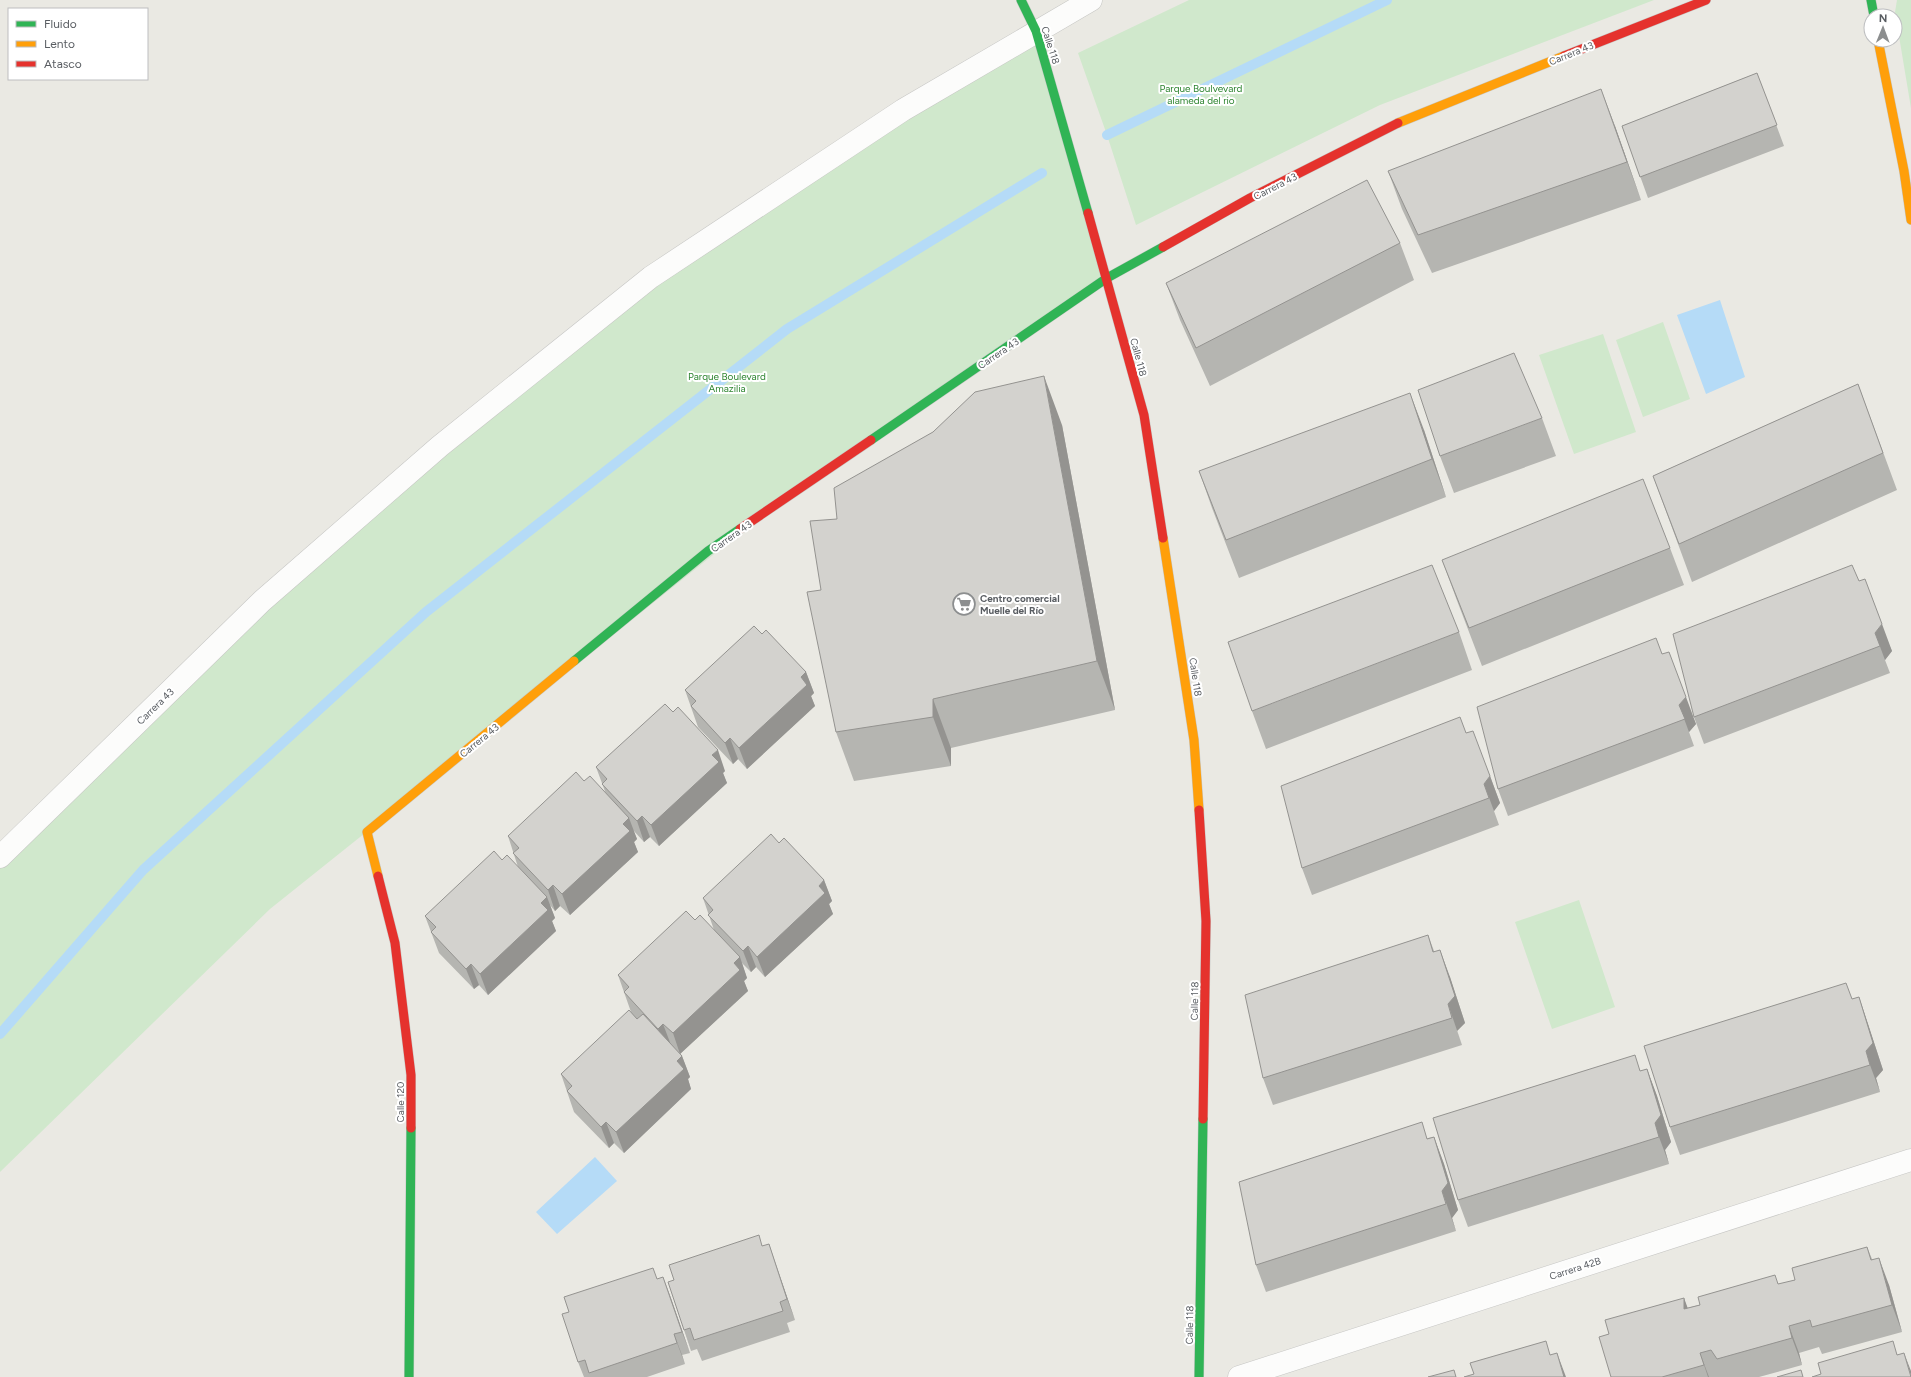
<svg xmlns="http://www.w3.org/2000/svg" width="1911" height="1377" font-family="Figtree,sans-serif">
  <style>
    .green { fill: #d0e8cc }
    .water { fill: #b5dbf7 }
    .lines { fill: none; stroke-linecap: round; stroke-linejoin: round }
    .stream { stroke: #b5dbf7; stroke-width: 10 }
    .street-casing { stroke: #c6c6c4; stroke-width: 23 }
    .fast-casing { stroke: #c6c7c5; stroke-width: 10 }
    .slow-casing { stroke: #c6c7c5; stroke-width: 10 }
    .jam-casing { stroke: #c6c7c5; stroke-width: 10 }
    .street { stroke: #fcfcfb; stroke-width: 22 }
    .fast { stroke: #30b455; stroke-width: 9 }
    .slow { stroke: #ff9f0a; stroke-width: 9 }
    .jam { stroke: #e5322d; stroke-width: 9 }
    .wall { fill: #b5b5b1 }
    .shaded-wall { fill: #949390 }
    .building { fill: #d3d2ce; stroke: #949390 }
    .labels { text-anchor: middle; stroke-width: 4; stroke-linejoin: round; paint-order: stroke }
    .street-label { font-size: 10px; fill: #595d62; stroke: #fff }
    .park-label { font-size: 10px; fill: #2e8531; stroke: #fff }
    .poi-label { font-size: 10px; font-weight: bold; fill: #595d62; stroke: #fff; text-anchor: start }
  </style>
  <rect width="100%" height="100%" fill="#eae9e3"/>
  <path class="green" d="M1189,0h465l-274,105 -244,120 -29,-90 -29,-82z
    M1897,0h14v108l-16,-96z
    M1036,31l71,247 -329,225 -508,406 -270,263v-315l262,-256 389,-324z
    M1663,322l27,77 -47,18 -27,-77z
    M1603,334l33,98 -62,22 -35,-99z
    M1579,900l36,107 -63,22 -37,-107z"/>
  <path class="water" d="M1720,300l25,77 -39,17 -29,-79z
    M595,1157l22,24 -60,53 -21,-22z"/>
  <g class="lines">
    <path class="stream" d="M1107,135l280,-135
      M0,1034l143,-164 283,-258 361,-283 255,-156"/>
    <g class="street-casing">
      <path id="street" d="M0,857l262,-256 178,-155 211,-169 252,-167 188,-110
        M1239,1377l672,-217"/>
    </g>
    <g class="fast-casing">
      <path id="fast" d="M1021,0l15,31 52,182
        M1871,0l3,16
        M871,440l236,-162 56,-31
        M574,661l134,-110 32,-22
        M409,1377l2,-249
        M1199,1377l4,-258"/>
    </g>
    <g class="slow-casing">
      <path id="slow" d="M1878,40l26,131 7,49
        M1398,123l166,-67
        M1163,538l31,202 5,70
        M378,876l-11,-44 207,-171"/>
    </g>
    <g class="jam-casing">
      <path id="jam" d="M1564,56l142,-56
        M1088,213l56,202 19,123
        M1163,247l87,-49 148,-75
        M740,529l131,-89
        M1199,810l7,111 -3,198
        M378,876l17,67 16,132v53"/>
    </g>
    <use href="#street" class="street"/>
    <use href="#fast" class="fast"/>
    <use href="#slow" class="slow"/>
    <use href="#jam" class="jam"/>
  </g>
  <path class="wall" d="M1757,73l27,73 -136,52 -26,-72z
    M1615,126l26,74 -209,73 -30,-64 -14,-38z
    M1400,243l14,37 -204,106 -30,-66 -14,-37z
    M1858,384l39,106 -205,92 -39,-106z
    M1542,418l14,38 -102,37 -14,-37z
    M1062,425l53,285 -164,38v18l-97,15 -18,-49 -15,-142 16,-71z
    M1424,430l22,67 -207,81 -27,-70 -13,-37z
    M1670,548l14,37 -202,81 -26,-68 -14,-38z
    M1859,581l33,70 -7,9 5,13 -186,71 -10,-27z
    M1459,632l13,38 -206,79 -14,-38z
    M762,634l44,38 8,21 -3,3 4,10 -68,63 -9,-10 -5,5 -35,-37 -13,-37z
    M1662,654l34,70 -7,8 5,14 -186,70 -10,-27z
    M1466,733l24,43 10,27 -6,8 5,14 -187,70 -10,-27z
    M596,767l129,4 -2,2 4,10 -68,63 -9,-9 -6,5 -11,-12 4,9 -3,3 4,10 -68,63 -10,-9 -5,5 -5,-6 5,13 -3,3 4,10 -68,64 -9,-10 -5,4 -35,-36 -14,-37 77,-56 16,7 -10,-31 76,-55 22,13z
    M779,843l45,37 8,21 -3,3 4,10 -68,63 -9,-10 -5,5 -9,-9 5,15 -3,3 4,10 -68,63 2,2 8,21 -2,2 3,10 -67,64 -10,-10 -5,5 -35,-36 -13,-38 70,-62 -13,-37 77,-55 19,10 -11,-32z
    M1428,935l6,16 16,26 15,46 -8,8 5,14 -189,60 -10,-27z
    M1859,997l9,27 15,46 -7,8 4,14 -200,63 -10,-28 182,-128z
    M1647,1069l10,27 14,46 -6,8 4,14 -201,63 -10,-27 183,-129z
    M1434,1137l10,27 14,46 -6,8 4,13 -190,61 -10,-27 172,-127z
    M769,1244l26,76 -8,3 3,9 -88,29 -5,-12 -6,2 -7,-21 79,-84z
    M1867,1247l5,12 17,26 13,47 -80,22 -3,-7 -20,6 3,12 -43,12h-148l73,-79 3,10 108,-28z
    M663,1277l27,76 -8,2 3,9 -38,13h-63l-6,-15 -9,-50z"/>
  <path class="shaded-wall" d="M1601,89l14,37 26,74 -14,-38z
    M1044,376l18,49 53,285 -18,-49z
    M1410,393l14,37 22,67 -14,-38z
    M1882,624l10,27 -7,9 -10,-27z
    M806,672l8,21 -3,3 4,10 -68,63 -8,-21 62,-71z
    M1686,697l10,27 -7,8 -10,-27z
    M933,699l18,49v18l-18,-49z
    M730,738l8,21 -5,5 -8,-21z
    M718,750l7,21 -2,2 4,10 -68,63 -8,-21 61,-70z
    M1490,776l10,27 -6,8 -10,-27z
    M642,816l8,21 -6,5 -7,-21z
    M629,818l8,21 -3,3 4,10 -68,63 -8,-21 61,-70z
    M824,880l8,21 -3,3 4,10 -68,63 -8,-20 62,-71z
    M553,885l7,21 -5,5 -7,-21z
    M547,897l8,21 -3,3 4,10 -68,64 -8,-21 61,-71z
    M748,946l8,21 -5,5 -8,-21z
    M1440,950l10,27 15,46 -8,8 5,14 -14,-41z
    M740,957l7,21 -3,3 4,10 -68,63 -7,-21 61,-70z
    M471,964l8,21 -5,4 -8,-20z
    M1859,997l9,27 15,46 -7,8 4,14 -10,-27 -4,-14z
    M663,1024l8,21 -5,4 -8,-20z
    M682,1056l8,21 -2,2 3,10 -67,64 -8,-21 61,-71z
    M1647,1069l10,27 14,46 -6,8 4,14 -10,-27 -4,-14z
    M606,1122l8,21 -5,5 -8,-21z
    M1434,1137l10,27 14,46 -6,8 4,13 -14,-40z
    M769,1244l7,21 19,55 -8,-21z
    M1879,1258l10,27 13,47 -10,-27z
    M663,1277l8,21 19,55 -8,-21z
    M1684,1298l10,27 -10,-16z
    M1789,1326l10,27 3,12 -10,-27z
    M674,1334l8,21 3,9 -8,-21z
    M1557,1353l9,24h-2z
    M1700,1353l9,24h-1z
    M1904,1353l7,18v5z"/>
  <path class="building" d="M1757,73l20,52 -137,52 -18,-51z
    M1601,89l26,73 -209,73 -30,-64z
    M1367,180l33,63 -204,105 -30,-65z
    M1514,353l28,65 -102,38 -22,-66z
    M1044,376l53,285 -164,38v18l-97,15 -29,-140 14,-2 -11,-69 27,-2 -3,-31 99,-56 42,-40z
    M1858,384l25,69 -204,91 -26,-68z
    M1410,393l22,66 -206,81 -27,-69z
    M1643,479l27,69 -201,80 -27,-68z
    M1432,565l27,67 -207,79 -24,-69z
    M1852,565l7,16 6,-2 17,45 -7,9 5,13 -186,71 -21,-83z
    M754,626l8,8 4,-4 40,42 -5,5 6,8 -68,63 -9,-10 -5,5 -34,-37 5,-5 -11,-11z
    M1656,638l6,16 7,-2 17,45 -7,8 6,14 -187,70 -21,-82z
    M665,704l8,8 5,-5 40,43 -6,5 7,7 -68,63 -9,-9 -5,5 -35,-37 5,-5 -11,-12z
    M1460,717l6,16 7,-2 17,45 -6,8 5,14 -187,70 -21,-82z
    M576,772l8,9 6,-5 39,42 -6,6 7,7 -68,63 -9,-9 -5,5 -35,-37 6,-5 -11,-12z
    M771,834l8,9 5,-5 40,42 -5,6 6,7 -68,64 -9,-11 -5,5 -35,-36 5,-5 -10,-12z
    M494,851l8,9 5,-5 40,42 -6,6 7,7 -68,64 -9,-10 -5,5 -35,-37 5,-5 -11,-11z
    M686,911l9,9 5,-5 40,42 -6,6 6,7 -67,63 -10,-9 -5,5 -34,-37 5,-5 -11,-12z
    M1428,935l5,17 7,-2 15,46 -7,8 4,14 -189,60 -18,-83z
    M1846,983l6,16 7,-2 14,46 -7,8 4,14 -200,62 -26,-81z
    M629,1010l8,9 6,-5 39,42 -5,5 7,8 -68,63 -10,-10 -5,5 -34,-36 5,-5 -11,-12z
    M1635,1055l5,16 7,-2 14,46 -6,8 4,14 -201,63 -25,-82z
    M1422,1122l5,17 7,-2 14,46 -6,8 4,13 -190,61 -17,-83z
    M759,1235l3,11 7,-2 18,55 -7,3 3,9 -89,29 -4,-12 -6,2 -16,-48 6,-2 -5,-15z
    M1867,1247l4,13 8,-2 13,47 -80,22 -2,-7 -21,6 3,12 -75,21 -6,-9 -11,3 4,12 -42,12h-51l-12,-40 10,-3 -4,-14 79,-22v11l16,-4 -2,-8 77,-22 3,9 17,-4 -3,-12z
    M653,1268l4,11 6,-2 19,55 -8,2 3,9 -88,30 -4,-13 -7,2 -16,-48 7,-2 -5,-15z
    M1546,1341l4,14 7,-2 7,24h-100l10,-3 -4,-11z
    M1893,1341l4,14 7,-2 7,24h-99l9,-3 -3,-11z
    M1454,1370l2,7h-28z
    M1801,1370l2,7h-26z"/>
  <defs>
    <g id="supermarket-ring" transform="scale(1.15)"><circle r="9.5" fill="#fff" stroke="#8c8e8f" stroke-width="1.5"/><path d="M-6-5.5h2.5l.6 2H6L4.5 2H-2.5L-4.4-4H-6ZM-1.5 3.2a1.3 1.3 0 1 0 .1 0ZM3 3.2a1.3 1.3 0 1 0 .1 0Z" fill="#8c8e8f"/></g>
  </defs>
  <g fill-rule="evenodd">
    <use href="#supermarket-ring" x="964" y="604"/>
  </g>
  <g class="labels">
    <g class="street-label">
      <text transform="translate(1051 45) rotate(72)" y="4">Calle 118</text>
      <text transform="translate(1571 53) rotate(-22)" y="4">Carrera 43</text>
      <text transform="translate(1275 186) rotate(-27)" y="4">Carrera 43</text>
      <text transform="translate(998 353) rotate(-34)" y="4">Carrera 43</text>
      <text transform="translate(1139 357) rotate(75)" y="4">Calle 118</text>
      <text transform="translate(731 536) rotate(-35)" y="4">Carrera 43</text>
      <text transform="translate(1196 677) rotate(82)" y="4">Calle 118</text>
      <text transform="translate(155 706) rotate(-44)" y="4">Carrera 43</text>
      <text transform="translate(479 740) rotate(-39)" y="4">Carrera 43</text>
      <text transform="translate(1194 1001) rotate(-89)" y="4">Calle 118</text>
      <text transform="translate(400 1102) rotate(-90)" y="4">Calle 120</text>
      <text transform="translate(1575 1268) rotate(-18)" y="4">Carrera 42B</text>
      <text transform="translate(1189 1325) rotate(-89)" y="4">Calle 118</text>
    </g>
    <g class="park-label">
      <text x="1201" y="92">Parque Boulvevard<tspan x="1201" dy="12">alameda del rio</tspan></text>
      <text x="727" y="380">Parque Boulevard<tspan x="727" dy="12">Amazilia</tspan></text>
    </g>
    <g class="poi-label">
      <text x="980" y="602">Centro comercial<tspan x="980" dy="12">Muelle del Río</tspan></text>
    </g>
  </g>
  <rect x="8" y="8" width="140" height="72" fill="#ffffff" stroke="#bdbec0"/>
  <rect x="16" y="21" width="20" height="6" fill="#30b455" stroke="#bdbec0"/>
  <text x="44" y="28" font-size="12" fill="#595d62">Fluido</text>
  <rect x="16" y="41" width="20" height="6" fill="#ff9f0a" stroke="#bdbec0"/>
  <text x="44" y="48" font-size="12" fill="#595d62">Lento</text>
  <rect x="16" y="61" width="20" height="6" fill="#e5322d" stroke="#bdbec0"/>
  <text x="44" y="68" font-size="12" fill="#595d62">Atasco</text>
  <g transform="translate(1883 28) rotate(1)"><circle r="19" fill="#ffffff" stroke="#bdbec0"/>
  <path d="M0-3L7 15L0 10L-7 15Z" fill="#8c8e8f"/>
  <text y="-6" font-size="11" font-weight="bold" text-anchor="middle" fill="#595d62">N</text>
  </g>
</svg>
